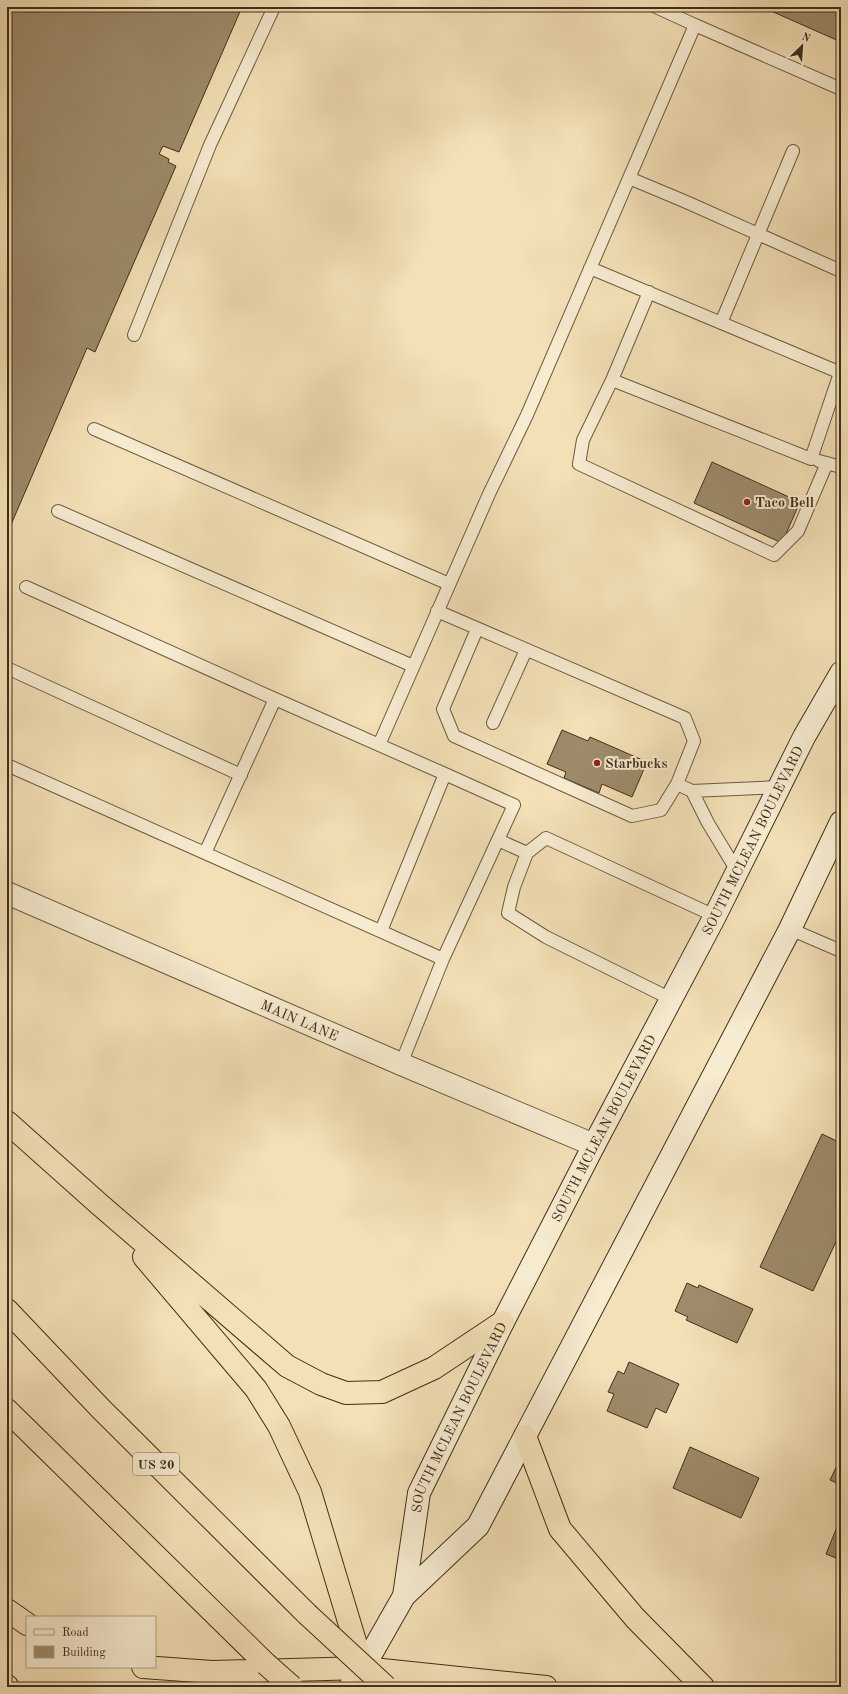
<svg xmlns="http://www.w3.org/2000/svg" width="848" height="1694" font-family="'Old Standard TT',serif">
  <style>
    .building { fill: #9d8b6b; stroke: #402f19 }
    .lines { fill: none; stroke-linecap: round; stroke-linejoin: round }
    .lane-casing { stroke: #6d5b40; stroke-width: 14 }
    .street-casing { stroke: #6d5b40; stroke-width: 24 }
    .secondary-casing { stroke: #402f19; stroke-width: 24 }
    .highway-casing { stroke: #402f19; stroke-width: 24 }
    .lane { stroke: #f7ebd0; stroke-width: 12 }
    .street { stroke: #f7ebd0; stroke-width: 22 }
    .secondary { stroke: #f7ebd0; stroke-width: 22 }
    .highway { stroke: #f3e0b6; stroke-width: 22 }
    .highway-bridge-casing { stroke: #402f19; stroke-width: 24; stroke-linecap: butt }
    .highway-bridge { stroke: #f3e0b6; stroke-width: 22 }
    .poi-dot { fill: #8f2418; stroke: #f7ebd0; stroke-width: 1.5 }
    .labels { text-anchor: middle; stroke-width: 4; stroke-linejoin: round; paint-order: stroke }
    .shield { fill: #f7ebd0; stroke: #776750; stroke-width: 1 }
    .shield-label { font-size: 13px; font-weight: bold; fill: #402f19 }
    .poi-label { font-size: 14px; font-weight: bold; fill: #402f19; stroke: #f7ebd0; text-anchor: start }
    .street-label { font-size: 14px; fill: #402f19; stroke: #f7ebd0 }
  </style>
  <rect width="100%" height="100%" fill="#f3e0b6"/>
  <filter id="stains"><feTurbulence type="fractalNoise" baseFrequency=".005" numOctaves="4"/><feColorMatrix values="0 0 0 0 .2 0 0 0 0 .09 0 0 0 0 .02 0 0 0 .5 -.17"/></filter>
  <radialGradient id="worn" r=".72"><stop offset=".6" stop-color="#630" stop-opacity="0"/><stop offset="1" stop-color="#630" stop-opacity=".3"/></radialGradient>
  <path class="building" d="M7,7h235l-63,145 -16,-6 -4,8 10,5 -1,3 8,4 -81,186 -8,-4 -80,186z
    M762,7h79v35z
    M712,462l88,40 -18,41 -88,-40z
    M562,730l26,11 2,-4 57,25 -15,35 -30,-13 -3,9 -35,-15 2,-6 -19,-8z
    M822,1134l19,9v88l-28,60 -53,-24z
    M687,1283l11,5 1,-3 54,24 -16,34 -51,-23 2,-3 -13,-6z
    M629,1362l50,22 -13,29 -10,-5 -9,20 -40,-17 7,-17 -6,-2 10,-21 6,3z
    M690,1447l69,31 -18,40 -68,-30z
    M841,1457v28l-11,-5z
    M839,1522l2,1v37l-15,-6z"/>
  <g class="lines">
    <g class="lane-casing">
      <path id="lane" d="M656,7l39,18
        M629,178l55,23 157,70
        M590,268l251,105
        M649,292l-37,88 199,79 29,-86
        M721,323l72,-172
        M134,335l76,-190 64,-138
        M612,380l-29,60 -4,24 195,91 24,-24 29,-68
        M94,429l355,155
        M819,461l22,6
        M58,511l355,155
        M26,587l249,112 170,75
        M437,611l248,107 9,23 -17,43 -16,26 -29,6 -178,-80 -11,-27 34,-80
        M7,668l234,107
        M493,723l33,-73
        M379,745l110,-251 38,-79 168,-390 146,64
        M7,765l436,194 -42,105
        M677,784l15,7 87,-4
        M692,791l16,32 29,48
        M498,840l29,13
        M205,853l70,-154
        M790,929l51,22
        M381,931l64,-157 69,31 -71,154
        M671,999l-125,-62 -38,-24 6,-26 13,-34 19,-15 169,78"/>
    </g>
    <g class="street-casing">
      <g id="street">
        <path id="s1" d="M7,893l394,171 193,81"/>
      </g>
    </g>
    <g class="secondary-casing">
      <g id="secondary">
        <path id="s2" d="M404,1596l15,-103 84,-171 91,-177 121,-229 89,-179 37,-64"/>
        <path d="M350,1687l13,-19 41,-72 74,-70 312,-597 51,-107"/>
      </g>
    </g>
    <g class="highway-casing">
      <path id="highway" d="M7,1122l92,82 188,162 34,18 25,9 36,-1 52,-24 69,-46
        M144,1257l112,132 23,37 31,66 53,176 3,19
        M7,1310l94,99 206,205
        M7,1410l259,254
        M525,1436l35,93 75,89 68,69
        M7,1610l20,14
        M143,1667l69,5 151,-4 183,19
        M7,1686v1"/>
    </g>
    <use href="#lane" class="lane"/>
    <use href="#street" class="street"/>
    <use href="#secondary" class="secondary"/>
    <use href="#highway" class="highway"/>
    <g class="highway-bridge-casing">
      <path id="highway-bridge" d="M307,1614l79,73
        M266,1664l26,23"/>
    </g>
    <use href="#highway-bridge" class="highway-bridge"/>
  </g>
  <g class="poi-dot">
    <circle cx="747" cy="502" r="4"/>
    <circle cx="597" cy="763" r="4"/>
  </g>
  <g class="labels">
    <rect class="shield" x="133" y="1453" width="46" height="22" rx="3"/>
    <g class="shield-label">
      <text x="156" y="1469">US 20</text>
    </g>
    <g class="poi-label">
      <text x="755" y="507">Taco Bell</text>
      <text x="605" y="768">Starbucks</text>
    </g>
    <g class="street-label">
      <text dy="5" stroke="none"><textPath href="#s2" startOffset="837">SOUTH MCLEAN BOULEVARD</textPath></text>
      <text dy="5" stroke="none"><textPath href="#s1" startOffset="319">MAIN LANE</textPath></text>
      <text dy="5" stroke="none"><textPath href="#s2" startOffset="513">SOUTH MCLEAN BOULEVARD</textPath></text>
      <text dy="5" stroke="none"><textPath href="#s2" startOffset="189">SOUTH MCLEAN BOULEVARD</textPath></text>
    </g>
  </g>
  <rect width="848" height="1694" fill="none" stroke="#f3e0b6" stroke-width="24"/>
  <rect x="8" y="8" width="832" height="1678" fill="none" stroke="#402f19" stroke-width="2"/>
  <rect x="12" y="12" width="824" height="1670" fill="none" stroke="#402f19"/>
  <rect x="26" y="1616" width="130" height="52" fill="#f7ebd0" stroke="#aea087"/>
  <rect x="34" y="1629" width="20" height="6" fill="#f7ebd0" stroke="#aea087"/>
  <text x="62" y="1636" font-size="12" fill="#402f19">Road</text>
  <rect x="34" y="1646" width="20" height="12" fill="#9d8b6b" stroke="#aea087"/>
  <text x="62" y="1656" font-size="12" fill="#402f19">Building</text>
  <g transform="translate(802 46) rotate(25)" stroke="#f7ebd0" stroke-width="3" paint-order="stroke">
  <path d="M0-3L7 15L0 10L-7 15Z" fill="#402f19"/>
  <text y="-6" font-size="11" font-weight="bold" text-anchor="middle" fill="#402f19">N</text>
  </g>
  <rect width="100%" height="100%" filter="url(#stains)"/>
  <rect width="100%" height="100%" fill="url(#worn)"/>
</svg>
